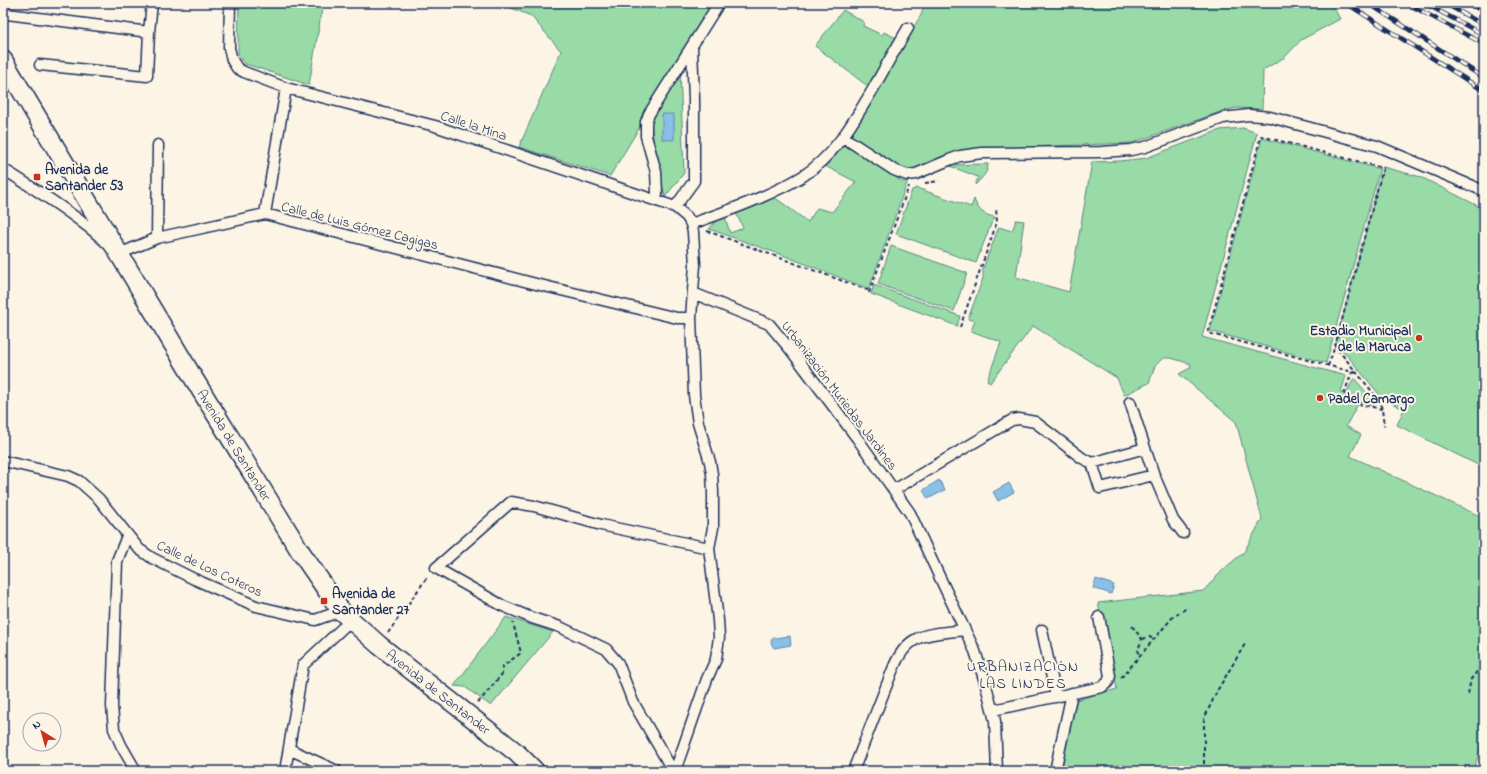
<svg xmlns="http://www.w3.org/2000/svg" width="1487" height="774" font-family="'Indie Flower',sans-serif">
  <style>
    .green { fill: #98dba7; stroke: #5a8582 }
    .water { fill: #8ac0e7; stroke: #5e86b0 }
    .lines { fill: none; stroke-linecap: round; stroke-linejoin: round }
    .street-casing { stroke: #1b2f5e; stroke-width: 13 }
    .highway-casing { stroke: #1b2f5e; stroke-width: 21 }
    .path { stroke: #1b2f5e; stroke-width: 2; stroke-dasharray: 4 3; stroke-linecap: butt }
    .street { stroke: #fcf5e5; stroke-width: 10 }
    .highway { stroke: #fcf5e5; stroke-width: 18 }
    .rail-casing { stroke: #1b2f5e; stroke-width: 4.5 }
    .rail { stroke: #fcf5e5; stroke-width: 3; stroke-dasharray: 9; stroke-linecap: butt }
    .poi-dot { fill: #c8321e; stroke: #fcf5e5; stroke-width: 1.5 }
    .labels { text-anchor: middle; stroke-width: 4; stroke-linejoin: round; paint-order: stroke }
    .street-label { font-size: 14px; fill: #1b2f5e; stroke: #fcf5e5 }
    .poi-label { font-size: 14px; font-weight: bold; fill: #1b2f5e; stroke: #fcf5e5; text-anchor: start }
    .neighbourhood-label { font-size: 15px; letter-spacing: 1px; fill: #1b2f5e; stroke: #fcf5e5 }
  </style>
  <rect width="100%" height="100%" fill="#fcf5e5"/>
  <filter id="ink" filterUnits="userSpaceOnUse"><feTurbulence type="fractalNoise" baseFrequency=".025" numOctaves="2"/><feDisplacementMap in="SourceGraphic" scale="8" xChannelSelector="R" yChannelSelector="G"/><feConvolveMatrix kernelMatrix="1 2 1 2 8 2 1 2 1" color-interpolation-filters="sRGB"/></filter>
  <g filter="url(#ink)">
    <path class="green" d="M239,3h84l-14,82 -63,-21 -5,-4 -3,-7z
      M499,3h216l-105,173 -91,-29 42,-96 -30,-35z
      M925,3h403l6,5 6,11 -39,21 -16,17 -22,13 -1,39 -26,-1 -16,4 -88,31 -159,6 -20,6 -33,14 -12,1 -19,-7 -38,-25v-6l70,-117z
      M843,10l21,12 -1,4 19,9 2,-3 14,7 -28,49 -55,-42z
      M680,70l4,103 -19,24 -11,-50 -3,-24 3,-13z
      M1243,128l14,5 -55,204 144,39 -5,16 4,3 9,-17 19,22 1,6 -15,-4 -13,24 15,9 -11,21 134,62v223h-1l-10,30h-412l15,-71 41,-11 -19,-86 105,-12 22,-23 19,-16 18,-33 -26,-97 -57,-48 11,-6 1,-4 -20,-6h-8l-8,8 -6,17 -25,12 -7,-17 -84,-52 -43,57 -3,-2 14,-39 -30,-11 4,-10 -7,-2 15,-41v-10l16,-41 13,4 4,-11 8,1 -8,56 53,15 23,-130 28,-1 26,-3 74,-28z
      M1262,138l118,31 -54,194 -116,-32z
      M845,145l58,37 5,-2 -39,109 -84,-33 -76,-27 7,-8 9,-4 5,16 13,-5 -7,-15 37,-17 35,26 9,-14 15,4 24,-30 -31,-16z
      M988,164c0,9 -6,14 -13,21l3,-8 -31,-12z
      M1383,167l38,10 63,32v259l-87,-43 7,-16 -21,-10 -47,-57z
      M917,188l54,19 3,-8c4,11 9,16 21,18l-4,7 -15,39 -80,-29 16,-44z
      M891,246l76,27 -13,38 -76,-27z
      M874,285l86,31 -3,10 -86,-32z
      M506,617l47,15 -62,74 -26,-19 -11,-1z"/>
    <path class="water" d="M662,114h12v26l-12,-1z
      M939,480l6,10 -17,9 -5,-9z
      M1009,483l5,9 -16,9 -5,-9z
      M1096,579l18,6 -3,9 -18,-6z
      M790,636l1,9 -17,3 -2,-3 -1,-4 2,-3z"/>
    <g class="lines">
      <g class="street-casing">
        <path id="street" d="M230,3l-1,45 3,12 5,8 7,4 42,16 149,38 240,81 12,10 4,7 2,8 2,33 -4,53 3,77 4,28 12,39 2,12 1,18v36l-4,20 9,72 1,17 -3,22 -9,20 -32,92
          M7,14l142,18
          M40,65l107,11 2,-44 3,-29
          M843,137l51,33 13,5 9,-1 33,-14 11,-4 22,-3 119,-1 30,-2 14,-3 78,-29 26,-3 21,2 107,29 107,45
          M3,169c29,18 57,36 84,57 11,8 21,19 32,28l38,-16 108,-24 271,70 141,34h14
          M656,201l1,-8 -1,-21 -10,-36v-14l3,-8 70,-111
          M675,207l19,-26v-82l-2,-52
          M265,214l21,-126
          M691,224c37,-13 79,-28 112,-48 32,-21 51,-55 70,-87 11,-20 23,-41 35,-61
          M157,238l1,-93
          M693,293l76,31 21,25 67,89 53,75 30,65 35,73 11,34 9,36 2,50
          M1130,402l15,46
          M3,461l65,15 11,5 20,18 40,50 13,9 42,21 62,27 59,14 26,-9
          M1154,475l19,45 10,13
          M894,490l118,-70 7,-1 16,3 47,36 10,5 8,25 54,-13 -9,-27 -53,15
          M127,536l-10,25 -5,145 2,23 7,16 15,26
          M1042,630l14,67
          M993,710l109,-23 6,-5 2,-6 -11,-59
          M289,749l48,22
          M285,771l18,-106 48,-45
          M673,771l-40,-69 -15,-39 -12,-14 -46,-22 -28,-9 -29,-12 -67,-38 75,-66 23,4 67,19 108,23
          M853,771l40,-102c15,-38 35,-34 71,-39
          M1055,771l17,-78"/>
      </g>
      <g class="highway-casing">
        <g id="highway">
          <path id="s1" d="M3,60l191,319 106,172 41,60 38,34 138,108 18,18"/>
        </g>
      </g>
      <path class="path" d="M925,183l14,-2
        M707,231l163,60
        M869,293l40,-107
        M960,327l37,-105 -1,-14
        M1328,366l7,-20
        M1356,373l-148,-40 53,-197 122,32 -48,178 44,54 3,9 2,17
        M1344,394l8,-22
        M1358,404l24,5
        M1132,626l10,13 -4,11 2,6
        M388,633l40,-57
        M1142,639l8,-2 4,2
        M1121,678l51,-60 16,-11
        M1468,694l3,-15 13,-16
        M478,703l24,-29 1,-8 18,-13 -8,-30
        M1204,771v-52l13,-28 28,-47
        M1484,771v-10"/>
      <use href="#street" class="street"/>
      <use href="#highway" class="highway"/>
      <g class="rail-casing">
        <path id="rail" d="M1346,3l138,88
          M1368,3l116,75
          M1406,3l78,41
          M1424,3l60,32
          M1444,3l40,22
          M1468,3l16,9"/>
      </g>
      <use href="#rail" class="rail"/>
    </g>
  </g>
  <g class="poi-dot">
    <rect x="33" y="173" width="8" height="8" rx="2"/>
    <circle cx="1419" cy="338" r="4"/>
    <circle cx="1320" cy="398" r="4"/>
    <rect x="320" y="597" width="8" height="8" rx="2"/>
  </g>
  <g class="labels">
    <g class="street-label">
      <text transform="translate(474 125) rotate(18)" y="5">Calle la Mina</text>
      <text transform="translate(360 225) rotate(14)" y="5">Calle de Luis Gómez Cagigas</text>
      <text transform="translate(840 395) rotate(53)" y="5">Urbanización Muriedas Jardines</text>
      <text dy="5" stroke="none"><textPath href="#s1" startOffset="449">Avenida de Santander</textPath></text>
      <text transform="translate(210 568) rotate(25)" y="5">Calle de Los Coteros</text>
      <text dy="5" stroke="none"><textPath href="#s1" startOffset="773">Avenida de Santander</textPath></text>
    </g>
    <g class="poi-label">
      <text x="45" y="174">Avenida de<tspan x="45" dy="16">Santander 53</tspan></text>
      <text x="1411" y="335" text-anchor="end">Estadio Municipal<tspan x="1411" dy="16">de la Maruca</tspan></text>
      <text x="1328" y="403">Padel Camargo</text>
      <text x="332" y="598">Avenida de<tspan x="332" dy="16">Santander 27</tspan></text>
    </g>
    <g class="neighbourhood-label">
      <text x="1023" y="671">URBANIZACIÓN<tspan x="1023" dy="17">LAS LINDES</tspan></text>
    </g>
  </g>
  <rect width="1487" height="774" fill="none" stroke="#fcf5e5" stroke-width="16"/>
  <rect x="8" y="8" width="1471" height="758" fill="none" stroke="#1b2f5e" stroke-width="1.5" filter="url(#ink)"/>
  <g transform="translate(42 732) rotate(323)"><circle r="19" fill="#fcf5e5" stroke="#a2a6af"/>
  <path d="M0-3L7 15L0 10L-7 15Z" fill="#c8321e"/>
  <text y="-6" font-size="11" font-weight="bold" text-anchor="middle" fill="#1b2f5e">N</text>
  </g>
</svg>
